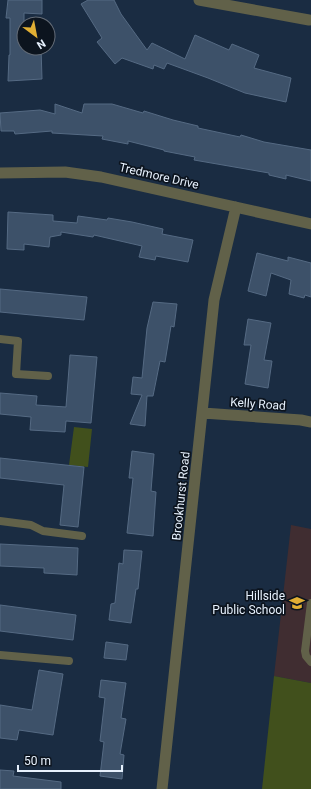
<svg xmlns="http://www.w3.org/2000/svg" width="311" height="789" font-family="Roboto,sans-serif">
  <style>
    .education { fill: #402d31 }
    .green { fill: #41501c }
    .building { fill: #3d5169; stroke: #556a83 }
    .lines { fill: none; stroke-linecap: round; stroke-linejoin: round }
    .service { stroke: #616149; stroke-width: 8 }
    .minor { stroke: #616149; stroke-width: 11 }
    .labels { text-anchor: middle; stroke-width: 3.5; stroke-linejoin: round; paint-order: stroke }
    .street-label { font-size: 12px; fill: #e7f1fd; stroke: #0c141e }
    .poi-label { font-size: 12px; fill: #e7f1fd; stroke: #0c141e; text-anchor: end }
  </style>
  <rect width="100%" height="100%" fill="#1a2c42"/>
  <path class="education" d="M291,525l20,4v154l-37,-7z"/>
  <path class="green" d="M74,427l18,2 -4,38 -19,-2z
    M274,676l37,7v106h-49z"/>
  <path class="building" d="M8,0h34v14l-18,-1v35h17l1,31 -34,2 1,-26h1v-37h-4z
    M88,0h26l7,14 26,36 5,-7 33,16 10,-24 34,15 3,-6 27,11 -5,13 37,10 -5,24 -41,-9 -37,-15 -41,-15 -3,6 -10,-4 -1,4 -31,-11 -7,6 -18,-22 5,-4 -21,-34z
    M55,104l27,9 2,-9h28l31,9 1,-2 29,9 25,6v2l42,9 1,-2 23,7 47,8v31l-25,-6v4l-17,-4v-2l-75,-13 1,-3 -31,-6v-1l-36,-9v3l-26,-5 1,-3 -51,-3v-2l-37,3 -1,-3h-13l-1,-18 40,-3 15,4z
    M8,212l45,3v6l24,2 1,-7 29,4 1,-2 24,4 31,7 -1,5 31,6 -5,22 -32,-6 -1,4 -16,-3 3,-11 -48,-11 -1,2 -32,-5v3l-11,2 -1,10 -25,-3v6l-17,-1z
    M257,253l31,8v-4l23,6v34l-6,-2 -1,3 -15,-4 2,-14 -20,-7 -5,23 -18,-5z
    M0,289l87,8 -3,23 -84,-8z
    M153,302l24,2 -3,23 -3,-1 -6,36 -5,-1 -7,35h-6l-2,30 -15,-2 12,-29 -11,-1 2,-17 9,1 5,-50z
    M248,319l23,4 -7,37 8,1 -4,27 -23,-4 6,-39h-7z
    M70,355l27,2 -6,66 -25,-2 -1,11 -35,-2 1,-13 -31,-3v-21l37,3 -1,9 30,2z
    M132,451l22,3 -3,37 5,1 -3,44 -26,-3 6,-55h-4z
    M0,458l84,9 -6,60 -18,-2 4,-40 -64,-7z
    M0,544l78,4 -1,27 -33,-2v-5l-44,-2z
    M124,550l18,1 -4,38h-2l-5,34 -22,-3 2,-16 4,-1 4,-40 4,1z
    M0,605l76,10 -3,25 -73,-9z
    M106,642l22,3 -2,15 -22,-2z
    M39,670l24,4 -10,61 -34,-5 -2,10 -17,-2v-33l32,5z
    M101,680l25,3 -5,35 5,1 -6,35 4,1 -2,24 -22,-3 4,-34 -4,-1 5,-43 -6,-1z
    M0,770l14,1 -1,5 48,6v7h-61z"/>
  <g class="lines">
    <path class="service" d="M0,339l18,2 -2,33 32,2
      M0,521l31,4 12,6 39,5
      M311,603l-6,48 1,5 5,6
      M0,655l69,6"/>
    <path class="minor" d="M199,0l110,20
      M0,173l65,-1 36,5 210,47
      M203,413l98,7 10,2
      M162,789l52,-489 22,-93"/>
  </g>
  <defs>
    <g id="school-bare" transform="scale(1.2)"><path d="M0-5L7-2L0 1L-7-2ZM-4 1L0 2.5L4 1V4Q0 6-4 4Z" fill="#e1af34" stroke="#0c141e" stroke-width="2.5" paint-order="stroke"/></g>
  </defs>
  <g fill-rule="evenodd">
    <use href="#school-bare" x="297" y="603"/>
  </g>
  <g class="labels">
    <g class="street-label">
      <text transform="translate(159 176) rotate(13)" y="4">Tredmore Drive</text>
      <text transform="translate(258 404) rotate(4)" y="4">Kelly Road</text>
      <text transform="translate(181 496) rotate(-84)" y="4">Brookhurst Road</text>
    </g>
    <g class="poi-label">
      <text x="285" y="600">Hillside<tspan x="285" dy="14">Public School</tspan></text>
    </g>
  </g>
  <g transform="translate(36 36) rotate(148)"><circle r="19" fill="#0c141e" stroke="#646c77"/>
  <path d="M0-3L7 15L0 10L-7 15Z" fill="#e1af34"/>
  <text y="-6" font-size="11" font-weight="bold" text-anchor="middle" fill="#e7f1fd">N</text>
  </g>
  <path d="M18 765v6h104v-6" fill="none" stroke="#e7f1fd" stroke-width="2"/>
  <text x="24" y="765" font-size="12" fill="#e7f1fd" stroke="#0c141e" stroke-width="3" paint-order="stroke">50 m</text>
</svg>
